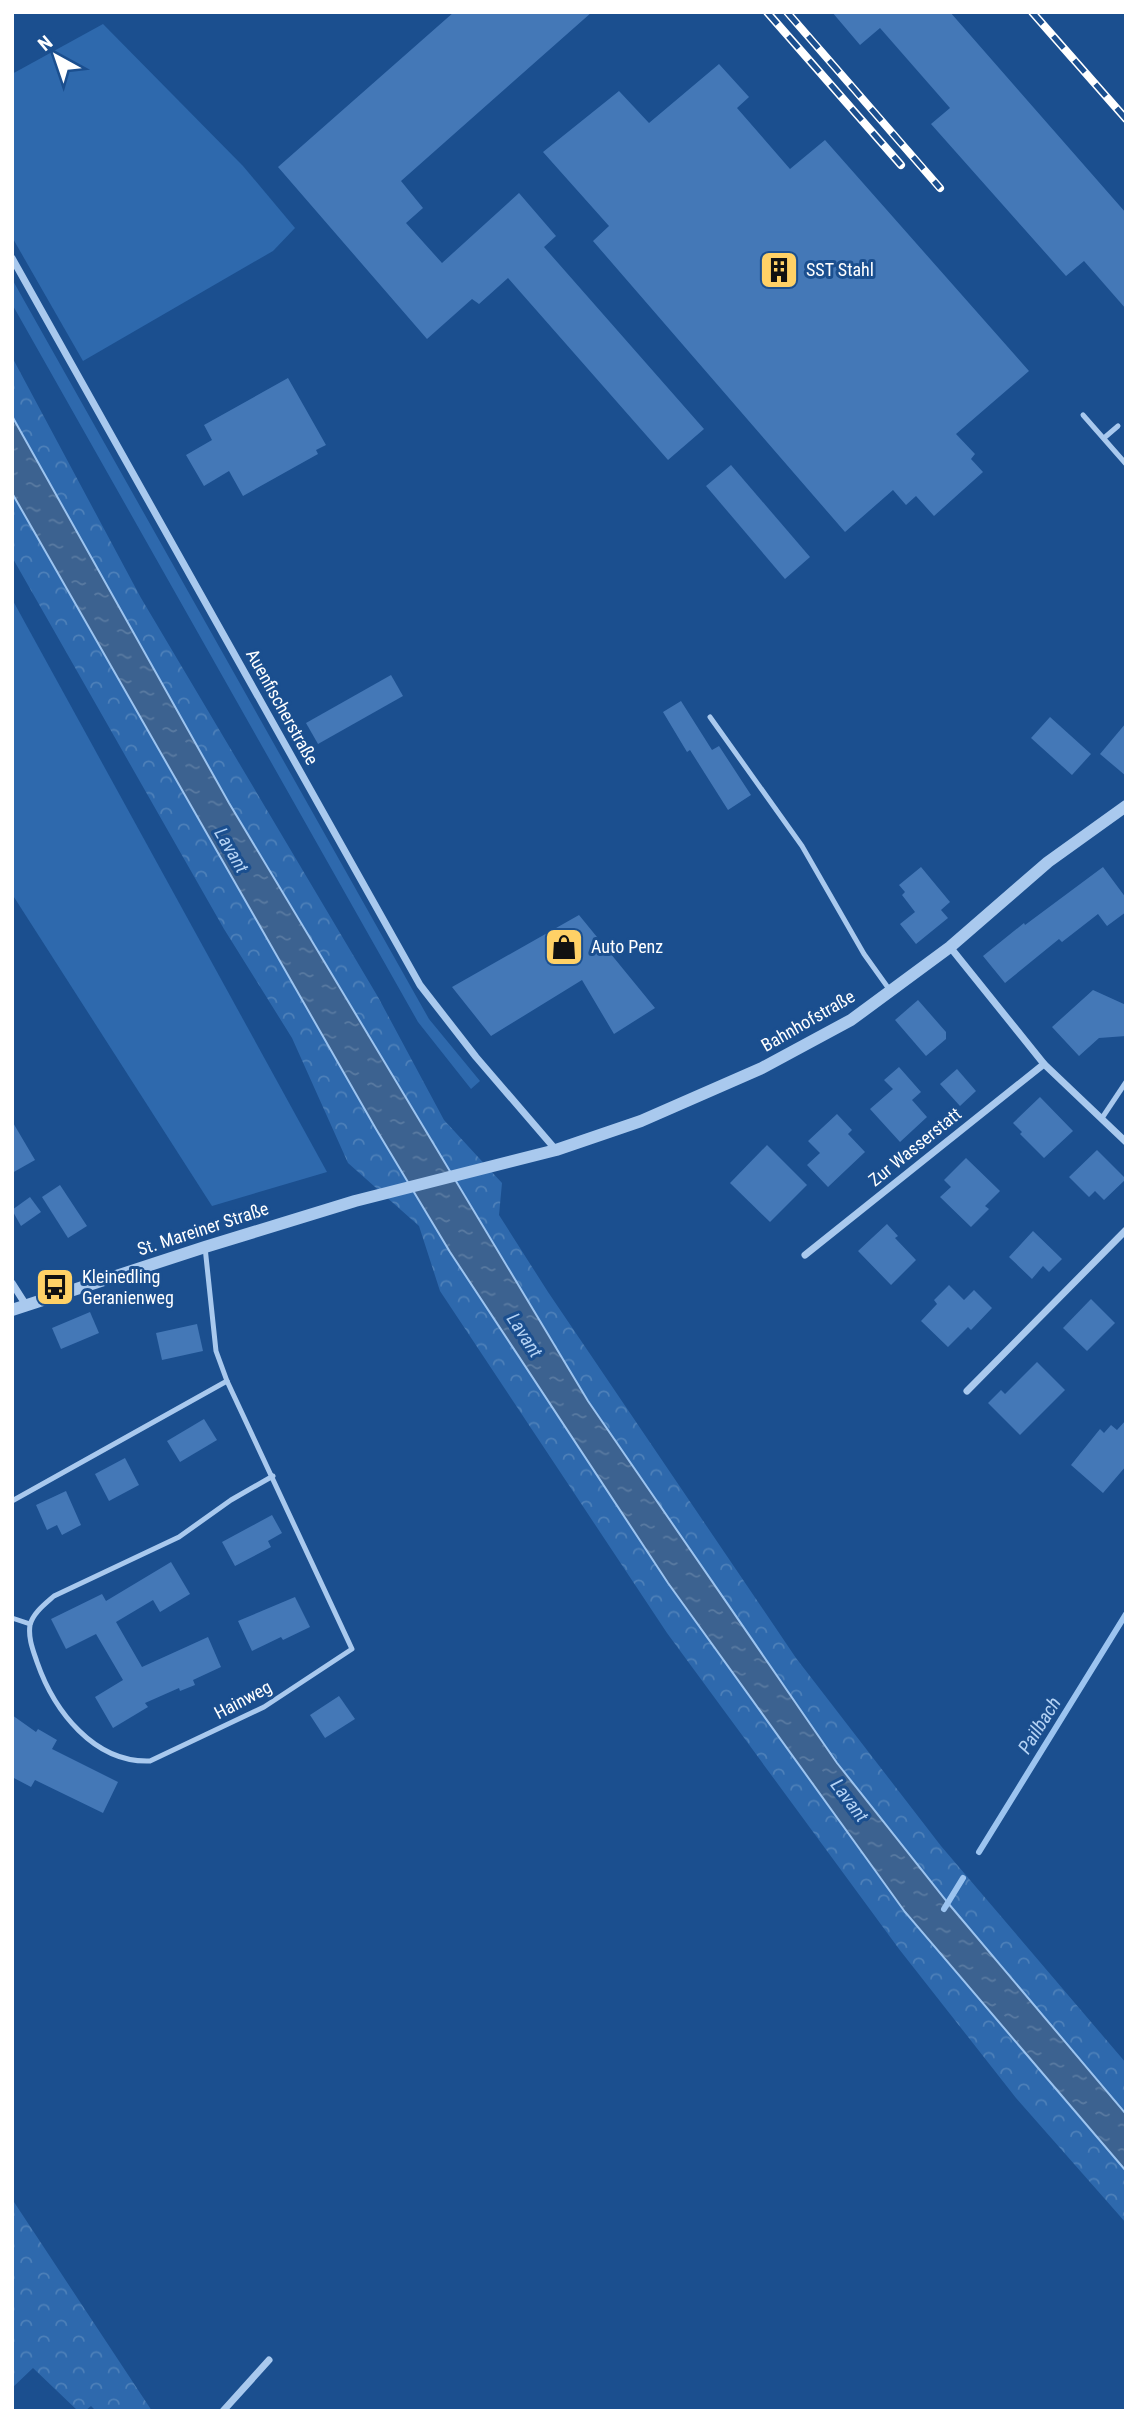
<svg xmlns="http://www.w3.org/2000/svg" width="1138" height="2423" viewBox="0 0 1138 2423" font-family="'Roboto Condensed',sans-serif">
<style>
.grass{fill:#2e69ad}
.forest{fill:url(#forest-crowns)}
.water{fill:url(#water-ripples);stroke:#9cc4f0;stroke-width:2}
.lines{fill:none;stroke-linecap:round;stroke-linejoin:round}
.stream{stroke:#9cc4f0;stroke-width:6}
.building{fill:#4478b7}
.service{stroke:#a9c9ee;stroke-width:5}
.minor{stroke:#a9c9ee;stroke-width:7}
.tertiary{stroke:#a9c9ee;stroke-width:12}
.rail-casing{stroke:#fff;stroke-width:8}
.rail{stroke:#1b4f8f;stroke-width:5;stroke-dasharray:16;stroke-linecap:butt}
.labels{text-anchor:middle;stroke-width:6;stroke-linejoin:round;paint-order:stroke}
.poi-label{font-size:18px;fill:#fff;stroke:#1b4f8f;text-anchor:start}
.street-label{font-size:18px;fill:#fff;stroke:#1b4f8f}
.water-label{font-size:19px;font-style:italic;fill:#b5d3f5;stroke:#1b4f8f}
</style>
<defs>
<pattern id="forest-crowns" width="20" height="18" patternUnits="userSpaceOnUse" patternTransform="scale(1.75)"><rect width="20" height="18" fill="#2e69ad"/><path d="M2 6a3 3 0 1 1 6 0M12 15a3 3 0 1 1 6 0" fill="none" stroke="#4d80b9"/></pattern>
<pattern id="water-ripples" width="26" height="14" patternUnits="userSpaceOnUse" patternTransform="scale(1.75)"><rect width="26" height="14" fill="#3c6290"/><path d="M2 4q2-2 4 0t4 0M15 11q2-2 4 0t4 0" fill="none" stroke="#597aa1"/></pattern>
</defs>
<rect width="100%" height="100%" fill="#1b4f8f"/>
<g class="grass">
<polygon points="103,24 243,166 295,228 273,251 83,361 12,237 12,74"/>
<polygon points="12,279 429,1019 480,1081 471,1089 418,1022 12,304"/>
<polygon points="12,599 327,1172 212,1206 12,894"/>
</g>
<g class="forest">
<polygon points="12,357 141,598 378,997 444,1120 502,1183 499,1215 548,1292 796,1658 941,1846 1126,2063 1126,2114 948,1903 837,1763 588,1401 229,803 12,416"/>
<polygon points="12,493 376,1129 450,1252 905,1912 1126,2171 1126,2223 1016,2098 899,1949 667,1633 440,1291 419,1226 348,1163 292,1038 224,929 12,557"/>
<polygon points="12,2199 152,2411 96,2411 91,2406 85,2411 78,2411 33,2368 12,2388"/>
</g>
<polygon class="water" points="12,416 229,803 588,1401 837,1763 948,1903 1126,2114 1126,2171 905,1912 668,1583 450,1252 376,1129 12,493"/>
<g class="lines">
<g class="stream">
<polyline points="979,1852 1126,1614"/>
<polyline points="944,1909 963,1878"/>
</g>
</g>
<g class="building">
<polygon points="454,12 592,12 401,181 423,208 406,223 442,263 519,193 556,236 544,247 704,429 668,460 508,278 479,304 472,299 427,339 278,167"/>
<polygon points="832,12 950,12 1126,213 1126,309 1084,261 1066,276 931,124 950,108 880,28 860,45"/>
<polygon points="719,64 749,97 737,108 790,169 825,140 1029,371 956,434 975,454 971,459 983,472 934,516 916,496 906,505 893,490 845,532 593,241 609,226 543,152 619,91 649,123"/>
<polygon points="288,378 326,445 316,450 318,454 243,496 229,471 204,486 186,455 212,440 204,425"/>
<polygon points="731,465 810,557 785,579 706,486"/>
<polygon points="391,675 403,696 318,744 306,723"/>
<polygon points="681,701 712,750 719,746 751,795 728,810 690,750 687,752 663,712"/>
<polygon points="1050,717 1091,754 1072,775 1031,738"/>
<polygon points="1126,723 1126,776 1100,754"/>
<polygon points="921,867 950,902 941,910 948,918 916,944 900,924 915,912 902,895 905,892 899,885"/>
<polygon points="1103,867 1126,898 1126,912 1107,926 1098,914 1062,942 1059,939 1005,983 983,956 1024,923 1025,925"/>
<polygon points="579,915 655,1008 614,1034 582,980 491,1036 452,987"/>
<polygon points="1093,990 1126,1005 1126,1036 1099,1038 1079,1056 1052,1027"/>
<polygon points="918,1000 946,1032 946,1039 926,1056 895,1020"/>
<polygon points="899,1067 921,1092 912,1100 927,1117 900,1142 870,1109 893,1089 884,1080"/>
<polygon points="957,1069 976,1091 960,1106 940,1084"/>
<polygon points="1040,1097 1073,1131 1044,1158 1020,1134 1022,1132 1013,1123"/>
<polygon points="837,1114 852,1130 848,1134 865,1152 828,1187 807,1165 820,1153 808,1141"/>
<polygon points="12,1121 35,1160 12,1173"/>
<polygon points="767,1145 807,1185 770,1222 730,1183"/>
<polygon points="1097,1150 1126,1179 1104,1200 1095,1191 1089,1197 1069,1177"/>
<polygon points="966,1158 1000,1191 985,1206 989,1209 971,1227 940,1197 951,1187 944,1180"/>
<polygon points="60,1185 87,1226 68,1238 42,1197"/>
<polygon points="30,1197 41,1212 21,1226 12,1210"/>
<polygon points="887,1224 898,1236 895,1238 916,1260 891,1285 858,1251"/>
<polygon points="1033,1231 1062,1259 1049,1272 1043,1266 1032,1279 1009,1257"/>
<polygon points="949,1285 964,1300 974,1290 992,1308 971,1330 968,1327 948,1347 921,1321 937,1304 934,1300"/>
<polygon points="1091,1299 1115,1323 1087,1351 1063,1328"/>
<polygon points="90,1312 99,1333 61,1349 52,1328"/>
<polygon points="197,1324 203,1351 162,1360 156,1333"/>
<polygon points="1037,1362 1065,1390 1020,1435 988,1403 1001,1390 1005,1394"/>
<polygon points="204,1419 217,1440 180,1462 167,1441"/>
<polygon points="1126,1420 1126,1466 1103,1493 1071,1465 1100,1429 1104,1433 1111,1425 1117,1430"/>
<polygon points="125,1458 139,1485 109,1501 95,1474"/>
<polygon points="66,1491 81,1525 62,1535 57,1525 47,1530 36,1505"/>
<polygon points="272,1515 282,1533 268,1541 271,1547 235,1566 222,1542"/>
<polygon points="171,1562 190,1594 160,1612 153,1600 116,1622 142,1667 208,1637 221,1667 193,1680 195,1685 180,1691 179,1688 145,1703 148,1707 113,1728 95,1697 123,1680 96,1634 66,1649 51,1619 102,1594 106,1601"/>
<polygon points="295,1597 310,1627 283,1640 281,1637 252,1651 238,1621"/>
<polygon points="339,1696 355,1719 325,1738 310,1715"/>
<polygon points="12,1715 36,1732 38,1729 57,1740 52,1749 118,1782 103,1813 35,1780 31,1787 12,1777"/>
</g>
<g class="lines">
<g class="service">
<polyline points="1083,415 1126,464"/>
<polyline points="1104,438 1118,426"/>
<polyline points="710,717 802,846 864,954 889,989"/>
<polyline points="1102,1118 1126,1082"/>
<path d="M205 1247 216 1351 227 1381 352 1649 264 1707 150 1761C94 1763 54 1711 37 1662 33 1650 28 1638 30 1625 33 1613 45 1604 54 1596L179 1537 231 1500 273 1476"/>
<polyline points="12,1501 227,1381"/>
<polyline points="12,1618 30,1624"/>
</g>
<g class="minor">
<polyline points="12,258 420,985 476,1057 556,1150"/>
<polyline points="950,947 1044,1064 1126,1142"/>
<polyline points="805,1255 1044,1064"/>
<polyline points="12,1283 26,1305"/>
<polyline points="967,1391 1126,1230"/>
<polyline points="223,2411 269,2360"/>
</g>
<polyline class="tertiary" points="12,1310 205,1247 355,1201 556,1150 641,1121 762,1068 851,1020 950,947 1048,862 1126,806"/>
<g class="rail-casing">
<g id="rail">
<polyline points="767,12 901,165"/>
<polyline points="787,12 940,188"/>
<polyline points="1032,12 1126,119"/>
</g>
</g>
<use href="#rail" class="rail"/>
</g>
<defs>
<g id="building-square" transform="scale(2.0125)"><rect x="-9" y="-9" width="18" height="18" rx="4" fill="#ffd166" stroke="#1b4f8f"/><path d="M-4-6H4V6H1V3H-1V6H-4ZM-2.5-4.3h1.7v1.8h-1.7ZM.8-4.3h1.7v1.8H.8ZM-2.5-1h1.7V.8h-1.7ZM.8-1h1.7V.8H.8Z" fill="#111"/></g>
<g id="shop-square" transform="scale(2.0125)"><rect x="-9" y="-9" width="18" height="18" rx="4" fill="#ffd166" stroke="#1b4f8f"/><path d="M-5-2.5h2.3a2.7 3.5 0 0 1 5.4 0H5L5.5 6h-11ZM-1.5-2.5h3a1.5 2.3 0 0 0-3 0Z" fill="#111"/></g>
<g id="bus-square" transform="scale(2.0125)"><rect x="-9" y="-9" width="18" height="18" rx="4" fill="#ffd166" stroke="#1b4f8f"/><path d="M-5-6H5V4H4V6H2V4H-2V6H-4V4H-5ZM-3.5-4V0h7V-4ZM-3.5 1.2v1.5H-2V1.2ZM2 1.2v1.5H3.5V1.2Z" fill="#111"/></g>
</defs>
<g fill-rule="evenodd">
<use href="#building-square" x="779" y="270"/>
<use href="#shop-square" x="564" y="947"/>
<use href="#bus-square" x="55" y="1287"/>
</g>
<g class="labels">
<g class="poi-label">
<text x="806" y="276">SST Stahl</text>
<text x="591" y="953">Auto Penz</text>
<text x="82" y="1283">Kleinedling<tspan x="82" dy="21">Geranienweg</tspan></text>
</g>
<g class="street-label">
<text transform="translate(282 707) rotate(61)" y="6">Auenfischerstraße</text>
<text transform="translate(808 1021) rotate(-30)" y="6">Bahnhofstraße</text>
<text transform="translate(915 1147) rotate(-39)" y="6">Zur Wasserstatt</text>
<text transform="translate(203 1229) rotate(-18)" y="6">St. Mareiner Straße</text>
<text transform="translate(243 1700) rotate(-28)" y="6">Hainweg</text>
</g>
<g class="water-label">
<text transform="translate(232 850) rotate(60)" y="7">Lavant</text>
<text transform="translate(525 1335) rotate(57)" y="7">Lavant</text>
<text transform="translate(1039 1725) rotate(-58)" y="7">Pailbach</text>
<text transform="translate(850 1800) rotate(53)" y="7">Lavant</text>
</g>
</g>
<rect width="1138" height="2423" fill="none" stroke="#ffffff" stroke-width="28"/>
<g transform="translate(56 56) rotate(320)" stroke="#1b4f8f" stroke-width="5" paint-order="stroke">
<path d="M0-5L12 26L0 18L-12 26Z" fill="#ffffff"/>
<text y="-10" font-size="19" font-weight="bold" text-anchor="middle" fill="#ffffff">N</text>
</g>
</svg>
